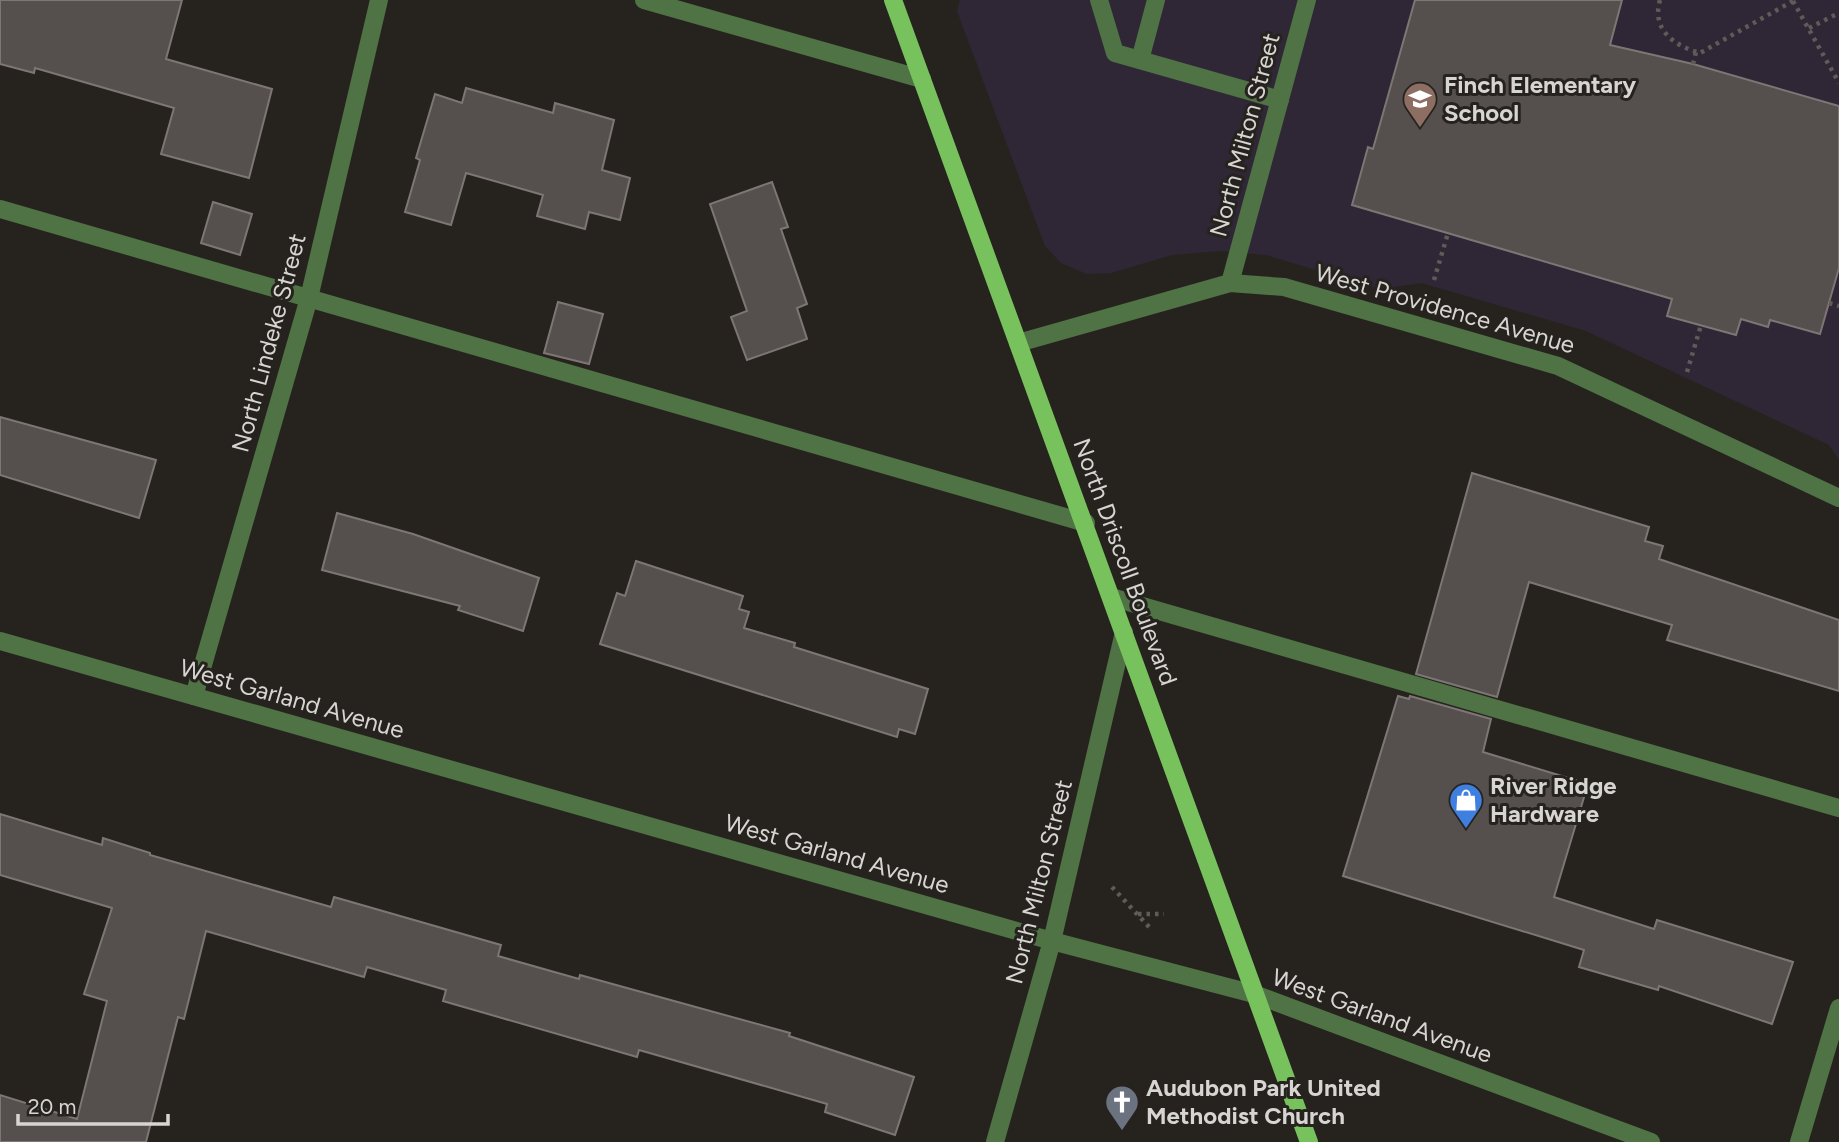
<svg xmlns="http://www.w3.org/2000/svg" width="1839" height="1142" viewBox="0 0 1839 1142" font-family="Figtree,sans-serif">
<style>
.education{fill:#2f2736}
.building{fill:#554f4e;stroke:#7d7675;stroke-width:2}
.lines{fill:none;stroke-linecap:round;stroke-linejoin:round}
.path{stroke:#5f5c58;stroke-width:4.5;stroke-dasharray:3.5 5;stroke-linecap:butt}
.minor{stroke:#4f7344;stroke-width:18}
.major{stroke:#78c25d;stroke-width:18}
.labels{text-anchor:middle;stroke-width:6;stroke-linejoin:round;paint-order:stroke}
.poi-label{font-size:24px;font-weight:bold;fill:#d7d5d2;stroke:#26231f;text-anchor:start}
.street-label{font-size:24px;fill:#d7d5d2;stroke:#26231f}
</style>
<rect width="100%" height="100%" fill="#26231f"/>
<polygon class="education" points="960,0 1839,0 1839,460 1829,445 1586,331 1422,283 1380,289 1266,255 1219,251 1172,255 1111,273 1087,274 1061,263 1045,246 957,11"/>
<g class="building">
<polygon points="0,0 182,0 166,59 272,89 249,178 161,154 174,108 35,68 34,73 0,64"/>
<polygon points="1415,0 1622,0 1610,45 1693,64 1839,106 1839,268 1820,334 1770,320 1768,327 1741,319 1736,335 1667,316 1672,299 1352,205 1368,147 1373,149"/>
<polygon points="466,88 553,113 555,103 614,120 602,170 630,178 620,220 589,212 585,229 537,216 543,195 466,173 451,225 405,212 420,160 416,158 435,94 462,103"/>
<polygon points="772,182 788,227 781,229 807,304 797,308 807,339 747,360 731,317 747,311 710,204"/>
<polygon points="213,202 252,214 240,255 201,243"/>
<polygon points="558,302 603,314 589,364 544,353"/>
<polygon points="0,417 156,460 139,518 0,475"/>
<polygon points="1472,473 1649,527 1645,541 1663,546 1659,559 1839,620 1839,691 1667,640 1672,625 1529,582 1497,697 1416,674"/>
<polygon points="337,513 413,534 539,578 523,631 458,610 460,606 322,570"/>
<polygon points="636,561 743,596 739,609 749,612 744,628 795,643 794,647 928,689 915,734 899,729 897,737 600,644 617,593 625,596"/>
<polygon points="1398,696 1409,699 1410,696 1491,719 1483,752 1588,784 1554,897 1654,929 1657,920 1793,962 1772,1024 1659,986 1658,990 1579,967 1584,950 1343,876"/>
<polygon points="0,814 102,845 103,838 150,853 150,855 331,907 334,897 501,945 498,956 579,979 580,975 790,1033 789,1036 914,1077 895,1135 825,1112 827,1104 639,1050 637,1057 443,1001 446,990 367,967 364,977 206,931 184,1019 178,1017 146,1142 0,1142 0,1095 77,1119 107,1001 84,994 112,908 0,875"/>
</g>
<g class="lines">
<g class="path">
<path d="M1660 0C1651 30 1675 46 1700 53L1793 1"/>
<polyline points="1793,1 1839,83"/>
<polyline points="1809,28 1839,13"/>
<polyline points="1693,64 1696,52"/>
<polyline points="1434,280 1448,233"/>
<polyline points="1829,303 1839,306"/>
<polyline points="1687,372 1701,325"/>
<polyline points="1112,887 1151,929"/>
<polyline points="1138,914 1164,914"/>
</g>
<g class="minor">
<polyline points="644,0 922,79"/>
<polyline points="1099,0 1115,53 1280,100"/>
<polyline points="1140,60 1156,0"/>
<polyline points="0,209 1086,523"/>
<polyline points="1230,283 1307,0"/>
<polyline points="1018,343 1230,283 1284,287 1558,366 1839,498"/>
<polyline points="1111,597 1839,808"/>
<polyline points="0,641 1052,941 1254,994 1651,1142"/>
<polyline points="194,696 309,298 379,0"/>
<polyline points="995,1142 1052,941 1124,632"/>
<polyline points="1799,1142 1839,1008"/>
</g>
<polyline class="major" points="893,0 1309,1142"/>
</g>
<defs>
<g id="school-pin" transform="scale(1.75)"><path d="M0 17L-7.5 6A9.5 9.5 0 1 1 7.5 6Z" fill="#8d6e63" stroke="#26231f"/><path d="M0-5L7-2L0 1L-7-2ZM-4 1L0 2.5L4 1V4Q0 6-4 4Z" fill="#fff"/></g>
<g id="shop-pin" transform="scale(1.75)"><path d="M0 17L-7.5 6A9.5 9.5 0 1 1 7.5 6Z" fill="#3f7fe0" stroke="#26231f"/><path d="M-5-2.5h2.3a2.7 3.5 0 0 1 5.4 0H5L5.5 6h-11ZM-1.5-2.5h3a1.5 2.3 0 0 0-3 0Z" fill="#fff"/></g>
<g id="church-pin" transform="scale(1.75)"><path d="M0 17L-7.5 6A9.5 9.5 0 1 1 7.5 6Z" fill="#6b7280" stroke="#26231f"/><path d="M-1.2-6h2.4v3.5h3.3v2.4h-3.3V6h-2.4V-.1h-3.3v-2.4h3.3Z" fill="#fff"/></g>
</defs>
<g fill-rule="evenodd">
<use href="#school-pin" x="1420" y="99"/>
<use href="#shop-pin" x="1466" y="800"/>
<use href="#church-pin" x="1122" y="1102"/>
</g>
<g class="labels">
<g class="poi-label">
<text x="1444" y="93">Finch Elementary<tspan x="1444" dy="28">School</tspan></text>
<text x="1490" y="794">River Ridge<tspan x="1490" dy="28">Hardware</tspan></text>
<text x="1146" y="1096">Audubon Park United<tspan x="1146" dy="28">Methodist Church</tspan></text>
</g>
<g class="street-label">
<text transform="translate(1245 135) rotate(-75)" y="8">North Milton Street</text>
<text transform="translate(1445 309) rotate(16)" y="8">West Providence Avenue</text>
<text transform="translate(269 343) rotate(-75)" y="8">North Lindeke Street</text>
<text transform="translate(1125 562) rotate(70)" y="8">North Driscoll Boulevard</text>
<text transform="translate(292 699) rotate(16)" y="8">West Garland Avenue</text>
<text transform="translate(837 854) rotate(16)" y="8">West Garland Avenue</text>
<text transform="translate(1039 882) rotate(-76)" y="8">North Milton Street</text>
<text transform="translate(1382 1016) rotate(20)" y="8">West Garland Avenue</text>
</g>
</g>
<path d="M18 1114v10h150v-10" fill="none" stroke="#d7d5d2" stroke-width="3.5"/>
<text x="28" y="1114" font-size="21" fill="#d7d5d2" stroke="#26231f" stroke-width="5" paint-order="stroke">20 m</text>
</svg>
